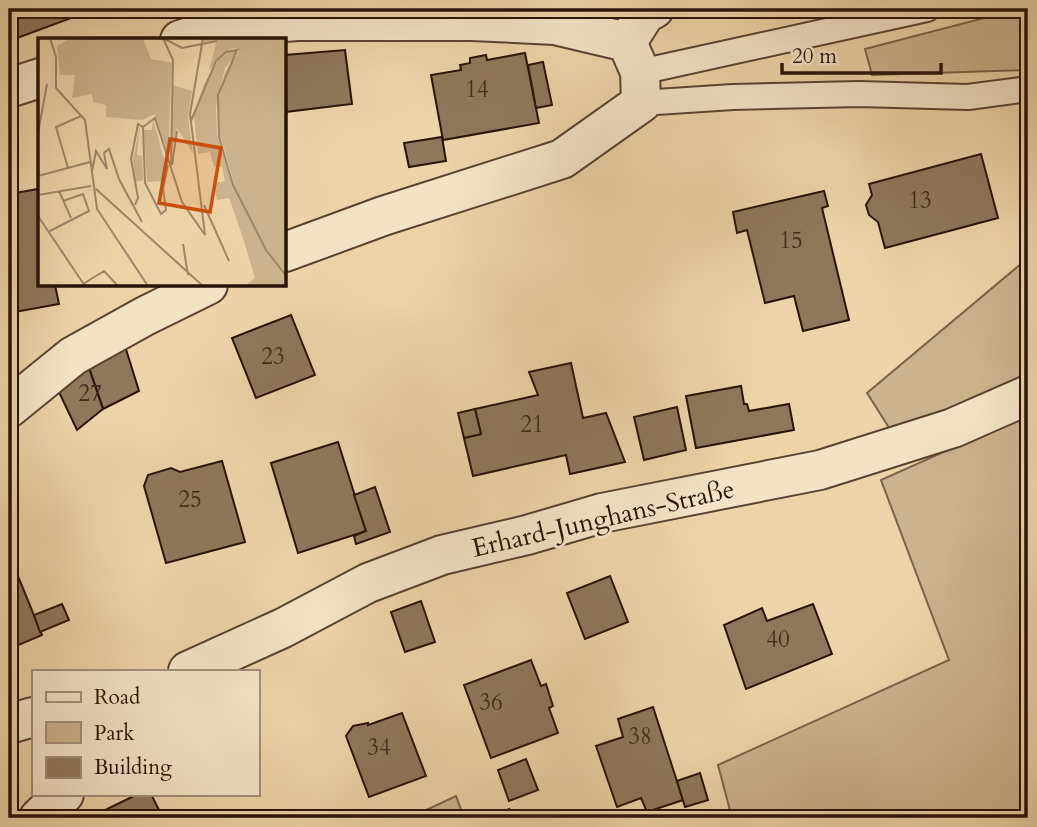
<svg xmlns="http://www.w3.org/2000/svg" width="1037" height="827" viewBox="0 0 1037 827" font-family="Cardo,serif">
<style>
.green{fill:#cbb38d;stroke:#7a634a;stroke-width:2}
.building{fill:#8e775b;stroke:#281308;stroke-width:2}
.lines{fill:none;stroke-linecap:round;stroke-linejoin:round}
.lane-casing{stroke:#594330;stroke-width:28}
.street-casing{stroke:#594330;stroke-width:42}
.lane{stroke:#f3e3c6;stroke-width:24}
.street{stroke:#f3e3c6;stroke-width:38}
.labels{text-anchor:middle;stroke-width:6;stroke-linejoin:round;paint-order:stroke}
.number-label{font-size:23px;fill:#422c1d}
.street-label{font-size:26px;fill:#281308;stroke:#f3e3c6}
.inset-road{fill:none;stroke:#9e8768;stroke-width:2}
.view{fill:#cb4e0b;fill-opacity:0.15;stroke:#cb4e0b;stroke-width:3.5}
.inset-edge{fill:none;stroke:#281308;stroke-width:3.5}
</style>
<rect width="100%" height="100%" fill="#ecd4a8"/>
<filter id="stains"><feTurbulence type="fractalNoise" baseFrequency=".00286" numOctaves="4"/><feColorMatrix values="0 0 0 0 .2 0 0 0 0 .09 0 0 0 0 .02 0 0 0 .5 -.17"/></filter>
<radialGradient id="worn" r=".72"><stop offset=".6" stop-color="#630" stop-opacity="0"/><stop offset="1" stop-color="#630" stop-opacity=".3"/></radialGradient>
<g class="green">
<polygon points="1019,9 1028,9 1028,70 872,75 865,49"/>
<polygon points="1028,258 1028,374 893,434 867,393"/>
<polygon points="1028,414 1028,818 732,818 718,765 949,660 881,480"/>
<polygon points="456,796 464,818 409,818"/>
</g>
<g class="building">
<polygon points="9,9 71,9 74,17 9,41"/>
<polygon points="345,50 352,104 285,112 285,55"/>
<polygon points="525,53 539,123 443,140 431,75 461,70 460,65 470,63 470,58 486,55 487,60"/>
<polygon points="543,62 552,105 536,108 528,65"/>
<polygon points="442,137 446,161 409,167 404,143"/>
<polygon points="981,154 998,218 885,248 878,222 869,215 866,205 872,195 869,184"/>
<polygon points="38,189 40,203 40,285 55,285 59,304 9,313 9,194"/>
<polygon points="824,191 828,206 822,208 849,320 803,331 794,296 765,303 747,230 737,233 733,212"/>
<polygon points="291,315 315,375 256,398 232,338"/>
<polygon points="125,346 139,391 103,409 88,365"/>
<polygon points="571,363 583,418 606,413 625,462 570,474 566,455 473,476 464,438 481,434 475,409 538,395 529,372"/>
<polygon points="88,365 103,409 77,430 58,390"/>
<polygon points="741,386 744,404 747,404 749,411 789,404 794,430 696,448 686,396"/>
<polygon points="677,407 686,450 644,460 634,417"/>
<polygon points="475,409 481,434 464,438 458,413"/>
<polygon points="338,442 366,531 298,553 271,463"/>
<polygon points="222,461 245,542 166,563 144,486 148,475 171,468 180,472"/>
<polygon points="375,487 390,532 356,544 354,536 366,531 354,495"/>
<polygon points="9,554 42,635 9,649"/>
<polygon points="610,576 628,622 585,639 567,593"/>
<polygon points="421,601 435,642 405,652 391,612"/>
<polygon points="62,604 69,620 40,632 34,615"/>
<polygon points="813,604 832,654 746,689 724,625 762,608 767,621"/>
<polygon points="531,660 541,686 546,684 553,706 549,708 558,733 491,758 464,685"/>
<polygon points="653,707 683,800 647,812 641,798 617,807 596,746 623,737 618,719"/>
<polygon points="402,713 426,776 369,797 346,736 353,726 368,723 368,725"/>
<polygon points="526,759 538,790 509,801 498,770"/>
<polygon points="700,773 708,800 685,807 677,781"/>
<polygon points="138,794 151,794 163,818 104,818 101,812"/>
<polygon points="509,809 513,818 487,818"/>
</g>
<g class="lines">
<g class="lane-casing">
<g id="lane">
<polyline points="640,72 927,9"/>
<polyline points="641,103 733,97 859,94 968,97 1028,89"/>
</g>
</g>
<g class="street-casing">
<g id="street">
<polyline points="180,40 222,27 297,21 472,21 555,25 627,42"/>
<polyline points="627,42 645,14 654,9"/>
<polyline points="9,88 40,78"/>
<polyline points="285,252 383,216 562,159 641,103 640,72 627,42"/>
<polyline points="9,408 73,356 145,316 208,285"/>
<polyline points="188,671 283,628 368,583 442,555 527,535 602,513 820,470 953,428 1028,395"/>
<polyline points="9,724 33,717"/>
<polyline points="39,818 64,794"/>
</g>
</g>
<use href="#lane" class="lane"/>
<use href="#street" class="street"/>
</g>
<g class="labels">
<g class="number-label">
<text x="477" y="97">14</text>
<text x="920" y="208">13</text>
<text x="791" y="248">15</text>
<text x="273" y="364">23</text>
<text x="90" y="401">27</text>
<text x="532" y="432">21</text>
<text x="190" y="507">25</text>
<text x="778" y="647">40</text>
<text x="491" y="710">36</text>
<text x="640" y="744">38</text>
<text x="379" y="755">34</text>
</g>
<g class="street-label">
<text transform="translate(603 518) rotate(-13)" y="9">Erhard-Junghans-Straße</text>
</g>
</g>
<g transform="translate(38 38)">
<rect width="248" height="248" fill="#ecd4a8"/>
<path d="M33 0H105L113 21 134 25 130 116 117 76 104 82 68 79V67L55 64 54 56 34 60 37 37H22L19 8ZM167 0H248V248H207L217 240 203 194 191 160 179 162 175 145 187 143 184 129H176L172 114 160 116 156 78 165 48 180 23 192 13H200L187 30 178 69 179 98 198 151 181 94 180 62 187 35 201 14 198 10 190 12 171 32 179 2 165 4ZM134 47 154 53 150 79 155 116 139 90 134 112ZM115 81 128 129 125 143 109 144 106 92H114ZM102 87 99 117 104 118 105 142 97 144 95 122Z" fill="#cbb38d"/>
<path class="inset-road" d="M12 0 18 19V50L47 82 59 171 110 248M125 0 135 22 133 126M125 0 144 10 179 3M153 83 178 23 188 14 199 12 180 57 181 99 195 147 228 212 249 239M105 89 117 80 144 164 167 197 152 76 165 0M0 95 9 46M134 127 139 93M30 130 18 89 43 78M54 133 58 113 69 131 66 115 71 111 81 141 104 184M0 138 52 124M58 151 165 248M21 153 33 180M0 157 53 148M97 167 100 160 93 121 100 86 105 89 107 145 123 176 128 172 125 151 130 127M166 167 191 223M0 178 47 248M10 194 51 173 45 156 25 163M145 206 150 237M45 246 66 233 80 248"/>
<path class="view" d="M132 101 183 110 172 174 121 165Z"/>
<rect width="248" height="248" class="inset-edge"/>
</g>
<rect width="1037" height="827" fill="none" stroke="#ecd4a8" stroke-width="35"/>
<rect x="10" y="10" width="1016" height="806" fill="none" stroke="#281308" stroke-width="3.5"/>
<rect x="18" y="18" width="1002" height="792" fill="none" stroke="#281308" stroke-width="2"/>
<rect x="32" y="670" width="228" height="126" fill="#f3e3c6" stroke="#a2907a" stroke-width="2"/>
<rect x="46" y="692" width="35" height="10" fill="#f3e3c6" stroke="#a2907a" stroke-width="2"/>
<text x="94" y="704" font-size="21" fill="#281308">Road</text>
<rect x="46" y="722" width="35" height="21" fill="#cbb38d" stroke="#a2907a" stroke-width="2"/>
<text x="94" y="740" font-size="21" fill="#281308">Park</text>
<rect x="46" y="757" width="35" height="21" fill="#8e775b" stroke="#a2907a" stroke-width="2"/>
<text x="94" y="774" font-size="21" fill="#281308">Building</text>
<path d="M782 63v10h159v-10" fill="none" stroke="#281308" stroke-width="3.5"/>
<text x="792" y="63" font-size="21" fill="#281308" stroke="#f3e3c6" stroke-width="5" paint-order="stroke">20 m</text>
<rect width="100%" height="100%" filter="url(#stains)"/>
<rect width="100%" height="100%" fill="url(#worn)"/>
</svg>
